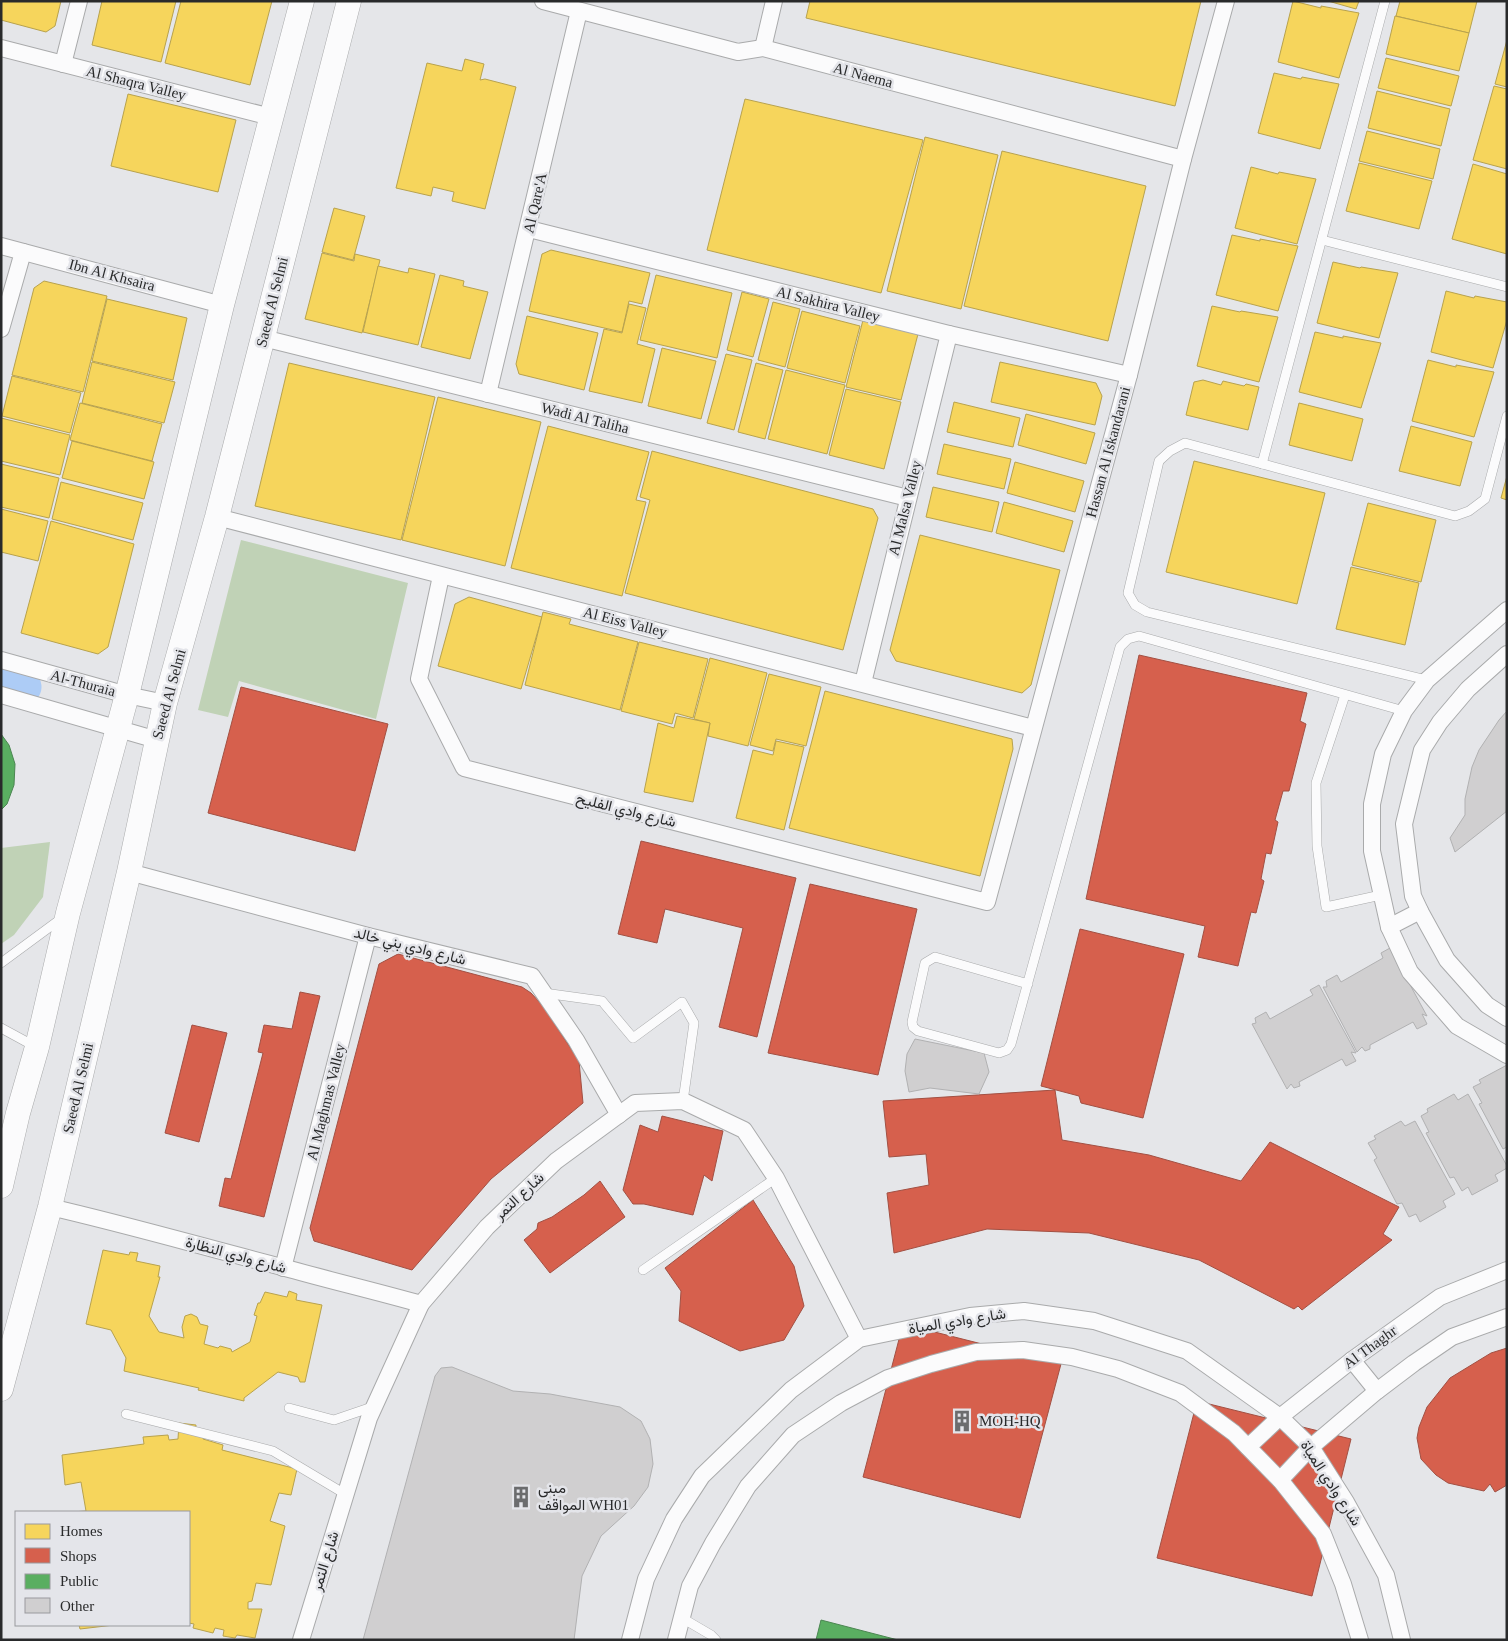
<svg xmlns="http://www.w3.org/2000/svg" width="1508" height="1641" viewBox="0 0 1508 1641" font-family="'Times New Roman',Vazirmatn,serif">
<style>
.green{fill:#c0d2b6}
.homes{fill:#f6d55c;stroke:#b8a24d}
.shops{fill:#d6604d;stroke:#a25043}
.public{fill:#5aae61;stroke:#4b8651}
.lines{fill:none;stroke-linecap:round;stroke-linejoin:round}
.river{stroke:#adccf6;stroke-width:35}
.building{fill:#d0cfd0;stroke:#b1b1b2}
.lane-casing{stroke:#a9aaab;stroke-width:10}
.street-casing{stroke:#a9aaab;stroke-width:18}
.secondary-casing{stroke:#a9aaab;stroke-width:25}
.lane{stroke:#fbfbfc;stroke-width:9}
.street{stroke:#fbfbfc;stroke-width:16}
.secondary{stroke:#fbfbfc;stroke-width:24}
.labels{text-anchor:middle;stroke-width:5;stroke-linejoin:round;paint-order:stroke}
.street-label{font-size:15px;fill:#292a2b;stroke:#e4e5ea}
.poi-label{font-size:15px;fill:#292a2b;stroke:#e4e5ea;text-anchor:start}
</style>
<rect width="100%" height="100%" fill="#e5e6e9"/>
<g class="green">
<polygon points="241,540 408,583 376,719 239,681 228,717 198,710"/>
<polygon points="50,842 43,897 14,935 1,944 1,848"/>
</g>
<g class="homes">
<polygon points="1,1 61,1 55,26 46,32 1,20"/>
<polygon points="102,1 176,1 161,62 92,45"/>
<polygon points="181,1 272,1 250,85 165,63"/>
<polygon points="810,1 1201,1 1175,106 806,18"/>
<polygon points="1293,1 1321,8 1321,6 1359,13 1339,78 1278,62"/>
<polygon points="1328,1 1359,1 1356,9"/>
<polygon points="1400,1 1477,1 1469,33 1396,16"/>
<polygon points="1395,16 1469,33 1459,71 1386,54"/>
<polygon points="1507,40 1507,87 1495,84"/>
<polygon points="1386,58 1459,76 1451,106 1378,88"/>
<polygon points="465,59 484,64 480,80 485,79 516,87 485,209 452,201 454,192 433,187 431,196 396,188 427,63 462,71"/>
<polygon points="1274,73 1301,79 1302,77 1339,84 1320,149 1258,133"/>
<polygon points="1494,86 1507,89 1507,169 1473,160"/>
<polygon points="1377,91 1450,109 1441,146 1368,128"/>
<polygon points="128,94 236,120 218,192 111,166"/>
<polygon points="745,99 923,140 881,293 707,250"/>
<polygon points="1367,131 1440,149 1433,179 1359,161"/>
<polygon points="925,137 998,155 961,309 887,291"/>
<polygon points="1002,151 1146,186 1108,341 964,306"/>
<polygon points="1359,163 1432,181 1419,229 1346,211"/>
<polygon points="1473,164 1507,174 1507,254 1452,239"/>
<polygon points="1251,167 1278,174 1279,172 1316,179 1297,244 1235,228"/>
<polygon points="334,208 365,216 353,260 322,252"/>
<polygon points="1232,235 1260,241 1260,239 1298,246 1278,311 1216,295"/>
<polygon points="551,250 650,273 642,304 629,301 622,332 529,311 542,254"/>
<polygon points="322,253 354,261 355,254 380,260 362,333 305,319"/>
<polygon points="1333,262 1360,268 1361,267 1398,273 1379,338 1317,323"/>
<polygon points="378,266 408,273 409,268 435,274 418,345 363,332"/>
<polygon points="440,275 464,281 463,286 488,292 470,359 421,347"/>
<polygon points="656,275 732,293 717,358 640,340"/>
<polygon points="44,281 107,296 83,392 12,375 34,288"/>
<polygon points="1446,291 1474,298 1475,296 1507,302 1507,320 1493,368 1431,352"/>
<polygon points="742,292 769,299 753,357 727,350"/>
<polygon points="107,299 187,318 173,380 92,361"/>
<polygon points="773,302 800,309 785,367 758,360"/>
<polygon points="629,304 646,308 637,344 655,349 642,403 589,391 604,329 622,333"/>
<polygon points="1212,306 1240,312 1241,311 1278,317 1259,382 1197,366"/>
<polygon points="802,311 860,326 845,383 787,368"/>
<polygon points="527,316 598,333 584,390 519,374 516,364"/>
<polygon points="863,320 918,334 901,400 846,387"/>
<polygon points="1315,332 1343,338 1343,336 1381,343 1361,408 1299,392"/>
<polygon points="662,348 716,361 701,419 648,406"/>
<polygon points="726,354 752,360 734,430 707,423"/>
<polygon points="1428,360 1456,367 1456,365 1494,372 1474,437 1412,421"/>
<polygon points="92,362 175,382 164,423 82,403"/>
<polygon points="1000,362 1096,383 1102,396 1095,425 991,402"/>
<polygon points="289,363 435,397 401,540 255,506"/>
<polygon points="756,363 783,370 765,439 738,432"/>
<polygon points="786,370 845,385 827,454 768,439"/>
<polygon points="12,376 81,393 70,433 2,416"/>
<polygon points="1203,380 1221,385 1223,381 1244,386 1246,384 1259,387 1248,430 1186,415 1194,382"/>
<polygon points="846,389 901,402 884,469 829,455"/>
<polygon points="438,397 541,422 505,566 402,540"/>
<polygon points="954,402 1020,418 1013,447 947,432"/>
<polygon points="80,403 162,424 152,461 70,440"/>
<polygon points="1299,403 1363,419 1352,461 1289,445"/>
<polygon points="1026,414 1095,433 1086,464 1018,445"/>
<polygon points="1,418 70,435 60,475 1,461"/>
<polygon points="548,426 649,452 636,500 646,502 622,596 511,568"/>
<polygon points="1411,426 1472,442 1460,486 1399,471"/>
<polygon points="72,441 154,462 144,499 62,478"/>
<polygon points="944,444 1011,459 1004,489 937,474"/>
<polygon points="652,451 873,509 878,518 843,650 625,593 650,500 640,497"/>
<polygon points="1194,461 1325,493 1297,604 1166,572"/>
<polygon points="1015,462 1084,481 1075,512 1007,493"/>
<polygon points="1,464 59,478 49,518 1,507"/>
<polygon points="1507,476 1507,500 1501,498"/>
<polygon points="61,482 143,503 133,540 52,519"/>
<polygon points="933,487 999,502 992,532 926,517"/>
<polygon points="1004,502 1073,521 1064,552 996,533"/>
<polygon points="1368,503 1436,520 1421,582 1352,565"/>
<polygon points="1,509 48,521 38,561 1,552"/>
<polygon points="51,521 134,544 108,647 98,654 21,633"/>
<polygon points="920,535 1060,570 1031,685 1022,693 896,661 890,650"/>
<polygon points="1351,567 1419,583 1405,645 1336,629"/>
<polygon points="469,597 542,617 521,689 438,666 455,604"/>
<polygon points="543,612 571,619 569,624 638,642 620,710 525,685"/>
<polygon points="639,642 708,659 693,718 675,713 672,724 621,711"/>
<polygon points="710,658 767,673 748,746 708,736 710,723 694,719"/>
<polygon points="769,674 821,687 806,746 776,739 773,751 750,745"/>
<polygon points="825,691 1012,739 1013,749 980,876 789,828"/>
<polygon points="677,716 710,723 693,802 644,792 658,723 674,728"/>
<polygon points="776,741 804,747 784,830 736,818 753,750 773,755"/>
<polygon points="103,1250 129,1255 130,1252 138,1253 136,1261 160,1266 158,1277 160,1277 149,1316 159,1332 184,1338 182,1327 185,1316 191,1314 197,1317 200,1324 208,1326 204,1344 218,1348 220,1346 231,1349 232,1352 250,1342 257,1316 254,1315 258,1303 260,1303 265,1292 287,1297 289,1291 297,1294 296,1300 322,1305 305,1382 300,1382 298,1377 278,1372 244,1398 244,1401 198,1390 199,1388 124,1371 126,1358 111,1330 86,1324"/>
<polygon points="179,1423 196,1425 195,1435 204,1436 203,1439 223,1445 222,1450 297,1469 291,1495 279,1493 270,1521 285,1526 271,1585 256,1583 252,1601 248,1602 248,1609 262,1609 255,1638 237,1635 235,1638 223,1636 224,1630 215,1628 213,1633 193,1628 194,1624 189,1623 189,1512 71,1512 86,1511 81,1482 65,1485 62,1455 144,1444 143,1437 168,1435 169,1440 178,1439"/>
<polygon points="79,1625 114,1625 80,1629"/>
</g>
<g class="shops">
<polygon points="1139,655 1307,693 1300,721 1306,724 1289,791 1283,791 1275,820 1278,822 1271,854 1266,853 1261,879 1264,881 1256,913 1251,912 1238,966 1198,957 1205,926 1086,899"/>
<polygon points="241,687 388,724 355,851 208,813"/>
<polygon points="641,841 796,878 757,1037 719,1027 743,928 665,909 657,943 618,934"/>
<polygon points="810,884 917,909 878,1075 768,1053"/>
<polygon points="1080,929 1184,954 1143,1118 1081,1103 1079,1096 1041,1086"/>
<polygon points="398,954 522,987 531,993 543,1006 579,1061 583,1103 491,1179 412,1270 314,1241 310,1228 379,964"/>
<polygon points="300,992 320,996 264,1217 219,1206 225,1178 231,1179 263,1053 258,1052 264,1025 292,1029"/>
<polygon points="192,1025 227,1033 199,1142 165,1133"/>
<polygon points="1055,1090 1062,1140 1149,1155 1241,1181 1270,1142 1399,1207 1383,1234 1392,1240 1302,1310 1298,1306 1294,1309 1199,1260 1089,1233 987,1229 894,1253 887,1193 929,1185 926,1154 889,1157 883,1101"/>
<polygon points="662,1116 723,1131 712,1181 704,1175 693,1215 644,1204 633,1204 623,1190 640,1125 658,1132"/>
<polygon points="600,1181 625,1217 550,1273 524,1240 537,1229 538,1223 552,1217 584,1195"/>
<polygon points="753,1200 794,1266 804,1306 784,1340 740,1351 679,1321 681,1291 665,1268"/>
<polygon points="903,1324 1061,1364 1020,1518 863,1477"/>
<polygon points="1507,1348 1507,1485 1495,1492 1490,1484 1484,1491 1448,1483 1436,1475 1421,1459 1417,1438 1419,1427 1427,1407 1450,1378 1491,1353"/>
<polygon points="1197,1401 1351,1439 1312,1596 1157,1558"/>
</g>
<g class="public">
<polygon points="1,734 9,745 15,764 14,785 7,804 1,810"/>
<polygon points="821,1620 898,1640 816,1640"/>
</g>
<g class="lines">
<polyline class="river" points="1,682 24,687"/>
</g>
<g class="building">
<polygon points="1507,711 1507,811 1455,852 1450,838 1465,815 1465,799 1472,767 1479,750 1499,720"/>
<polygon points="1390,948 1427,1016 1422,1014 1427,1024 1417,1029 1413,1022 1370,1045 1370,1049 1365,1051 1362,1047 1357,1052 1323,987 1327,987 1326,981 1337,975 1341,982 1383,958 1381,953"/>
<polygon points="1319,985 1356,1053 1351,1052 1356,1061 1346,1066 1342,1059 1299,1082 1300,1086 1294,1088 1291,1084 1287,1089 1252,1024 1256,1023 1255,1018 1266,1012 1270,1019 1313,995 1310,990"/>
<polygon points="915,1039 984,1053 989,1072 979,1094 930,1088 909,1092 905,1071 907,1054"/>
<polygon points="1507,1065 1507,1147 1503,1149 1479,1104 1482,1103 1473,1087 1481,1083 1479,1080"/>
<polygon points="1454,1094 1458,1100 1468,1094 1507,1166 1507,1168 1495,1175 1498,1181 1472,1195 1468,1187 1462,1191 1454,1177 1450,1178 1426,1133 1429,1132 1421,1116 1428,1112 1427,1109"/>
<polygon points="1401,1121 1405,1126 1415,1121 1455,1194 1443,1201 1446,1207 1420,1222 1416,1214 1409,1217 1402,1203 1397,1204 1374,1160 1377,1158 1368,1143 1376,1139 1374,1136"/>
<polygon points="452,1367 513,1391 550,1394 620,1407 641,1421 650,1439 653,1464 648,1487 634,1506 601,1536 582,1576 574,1640 363,1640 435,1376 441,1368"/>
</g>
<g class="lines">
<g class="lane-casing">
<g id="lane">
<polyline points="1322,240 1507,287"/>
<polyline points="1262,464 1385,1"/>
<polyline points="1427,680 1147,612 1135,605 1128,593 1159,461 1170,451 1185,443 1455,516 1469,511 1485,499 1507,416"/>
<polyline points="1345,695 1316,783 1317,846 1326,907 1381,895"/>
<polyline points="1,963 62,918"/>
<polyline points="1028,984 935,957 925,963 912,1022 913,1027 918,1031 999,1053 1007,1050 1011,1044 1120,647 1128,639 1139,636 1404,711"/>
<polyline points="544,993 602,1001 633,1038 682,1002 694,1023 683,1101"/>
<polyline points="1,1028 36,1047"/>
<polyline points="643,1270 776,1178"/>
<polyline points="289,1408 334,1420 375,1406"/>
<polyline points="126,1414 273,1451 345,1494"/>
<polyline points="682,1618 711,1635 716,1640"/>
</g>
</g>
<g class="street-casing">
<g id="street">
<polyline points="543,1 738,52 763,48 1183,159"/>
<polyline points="1,48 271,117"/>
<polyline points="763,48 774,1"/>
<polyline points="63,64 79,1"/>
<polyline points="529,229 949,334 1129,375"/>
<polyline points="1,246 222,305"/>
<polyline points="1,329 23,252"/>
<polyline points="263,338 908,498"/>
<polyline points="488,394 579,11"/>
<path d="M217 517C489 588 762 656 1033 728"/>
<polyline points="441,576 419,679 464,768 987,902 1129,375 1183,159 1226,1"/>
<polyline points="1507,610 1427,680 1404,711 1383,754 1372,804 1372,851 1389,927 1410,972 1457,1026 1507,1055"/>
<polyline points="1507,654 1468,689 1440,722 1422,750 1404,824 1413,896 1420,911 1447,960 1487,1005 1507,1018"/>
<polyline points="1,660 127,695 165,703"/>
<polyline points="863,683 949,334"/>
<polyline points="1,695 157,740"/>
<polyline points="129,872 368,936 532,976 576,1040 619,1115"/>
<polyline points="1389,927 1420,911"/>
<path d="M50 1207C128 1225 204 1247 282 1267 328 1280 375 1291 421 1304"/>
<polyline points="283,1268 368,936"/>
<polyline points="1352,1360 1377,1391"/>
<polyline points="1248,1447 1280,1417 1352,1360 1440,1297 1507,1270"/>
<polyline points="1280,1480 1311,1447 1377,1391 1414,1363 1452,1337 1507,1317"/>
<polyline points="301,1640 369,1418 421,1304 487,1227 556,1161 635,1103 683,1101 744,1130 776,1178 859,1339"/>
<polyline points="630,1640 646,1579 674,1519 702,1476 791,1390 859,1339 970,1316 1024,1311 1094,1321 1187,1351 1280,1417 1311,1447 1346,1502 1386,1575 1402,1640"/>
<polyline points="676,1640 690,1586 713,1543 748,1486 793,1435 841,1403 888,1378 931,1364 976,1352 1023,1350 1072,1357 1118,1369 1180,1393 1234,1433 1281,1481 1323,1534 1343,1584 1360,1640"/>
</g>
</g>
<g class="secondary-casing">
<g id="secondary">
<polyline points="1,1186 18,1113 37,1047 68,913 127,695 222,305 302,1"/>
<polyline points="1,1389 50,1207 129,872 165,703 217,517 349,1"/>
</g>
</g>
<use href="#lane" class="lane"/>
<use href="#street" class="street"/>
<use href="#secondary" class="secondary"/>
</g>
<defs>
<g id="building-bare" transform="scale(1.725)"><path d="M-4-6H4V6H1V3H-1V6H-4ZM-2.5-4.3h1.7v1.8h-1.7ZM.8-4.3h1.7v1.8H.8ZM-2.5-1h1.7V.8h-1.7ZM.8-1h1.7V.8H.8Z" fill="#6b6c6e" stroke="#e4e5ea" stroke-width="2.5" paint-order="stroke"/></g>
</defs>
<g fill-rule="evenodd">
<use href="#building-bare" x="962" y="1421"/>
<use href="#building-bare" x="521" y="1497"/>
</g>
<g class="labels">
<g class="street-label">
<text transform="translate(863 75) rotate(15)" y="5">Al Naema</text>
<text transform="translate(136 83) rotate(14)" y="5">Al Shaqra Valley</text>
<text transform="translate(535 203) rotate(-77)" y="5">Al Qare'A</text>
<text transform="translate(112 275) rotate(15)" y="5">Ibn Al Khsaira</text>
<text transform="translate(272 302) rotate(-76)" y="5">Saeed Al Selmi</text>
<text transform="translate(828 304) rotate(14)" y="5">Al Sakhira Valley</text>
<text transform="translate(585 418) rotate(14)" y="5">Wadi Al Taliha</text>
<text transform="translate(1108 452) rotate(-75)" y="5">Hassan Al Iskandarani</text>
<text transform="translate(905 508) rotate(-76)" y="5">Al Malsa Valley</text>
<text transform="translate(625 622) rotate(14)" y="5">Al Eiss Valley</text>
<text transform="translate(83 683) rotate(15)" y="5">Al-Thuraia</text>
<text transform="translate(169 694) rotate(-75)" y="5">Saeed Al Selmi</text>
<text transform="translate(626 810) rotate(14)" y="5">شارع وادي الفليح</text>
<text transform="translate(410 946) rotate(14)" y="5">شارع وادي بني خالد</text>
<text transform="translate(78 1088) rotate(-77)" y="5">Saeed Al Selmi</text>
<text transform="translate(326 1102) rotate(-76)" y="5">Al Maghmas Valley</text>
<text transform="translate(519 1196) rotate(-43)" y="5">شارع التمر</text>
<text transform="translate(236 1255) rotate(15)" y="5">شارع وادي النظارة</text>
<text transform="translate(957 1321) rotate(-9)" y="5">شارع وادي المياة</text>
<text transform="translate(1370 1347) rotate(-36)" y="5">Al Thaghr</text>
<text transform="translate(1331 1483) rotate(57)" y="5">شارع وادي المياة</text>
<text transform="translate(325 1561) rotate(-73)" y="5">شارع التمر</text>
</g>
<g class="poi-label">
<text x="979" y="1426">MOH-HQ</text>
<text x="538" y="1493">مبنى<tspan x="538" dy="17">المواقف WH01</tspan></text>
</g>
</g>
<rect width="1508" height="1641" fill="none" stroke="#292a2b" stroke-width="5"/>
<rect x="15" y="1511" width="175" height="115" fill="#e4e5ea" stroke="#999a9e"/>
<rect x="25" y="1524" width="25" height="15" fill="#f6d55c" stroke="#999a9e"/>
<text x="60" y="1536" font-size="15" fill="#292a2b">Homes</text>
<rect x="25" y="1548" width="25" height="15" fill="#d6604d" stroke="#999a9e"/>
<text x="60" y="1561" font-size="15" fill="#292a2b">Shops</text>
<rect x="25" y="1574" width="25" height="15" fill="#5aae61" stroke="#999a9e"/>
<text x="60" y="1586" font-size="15" fill="#292a2b">Public</text>
<rect x="25" y="1598" width="25" height="15" fill="#d0cfd0" stroke="#999a9e"/>
<text x="60" y="1611" font-size="15" fill="#292a2b">Other</text>
</svg>
